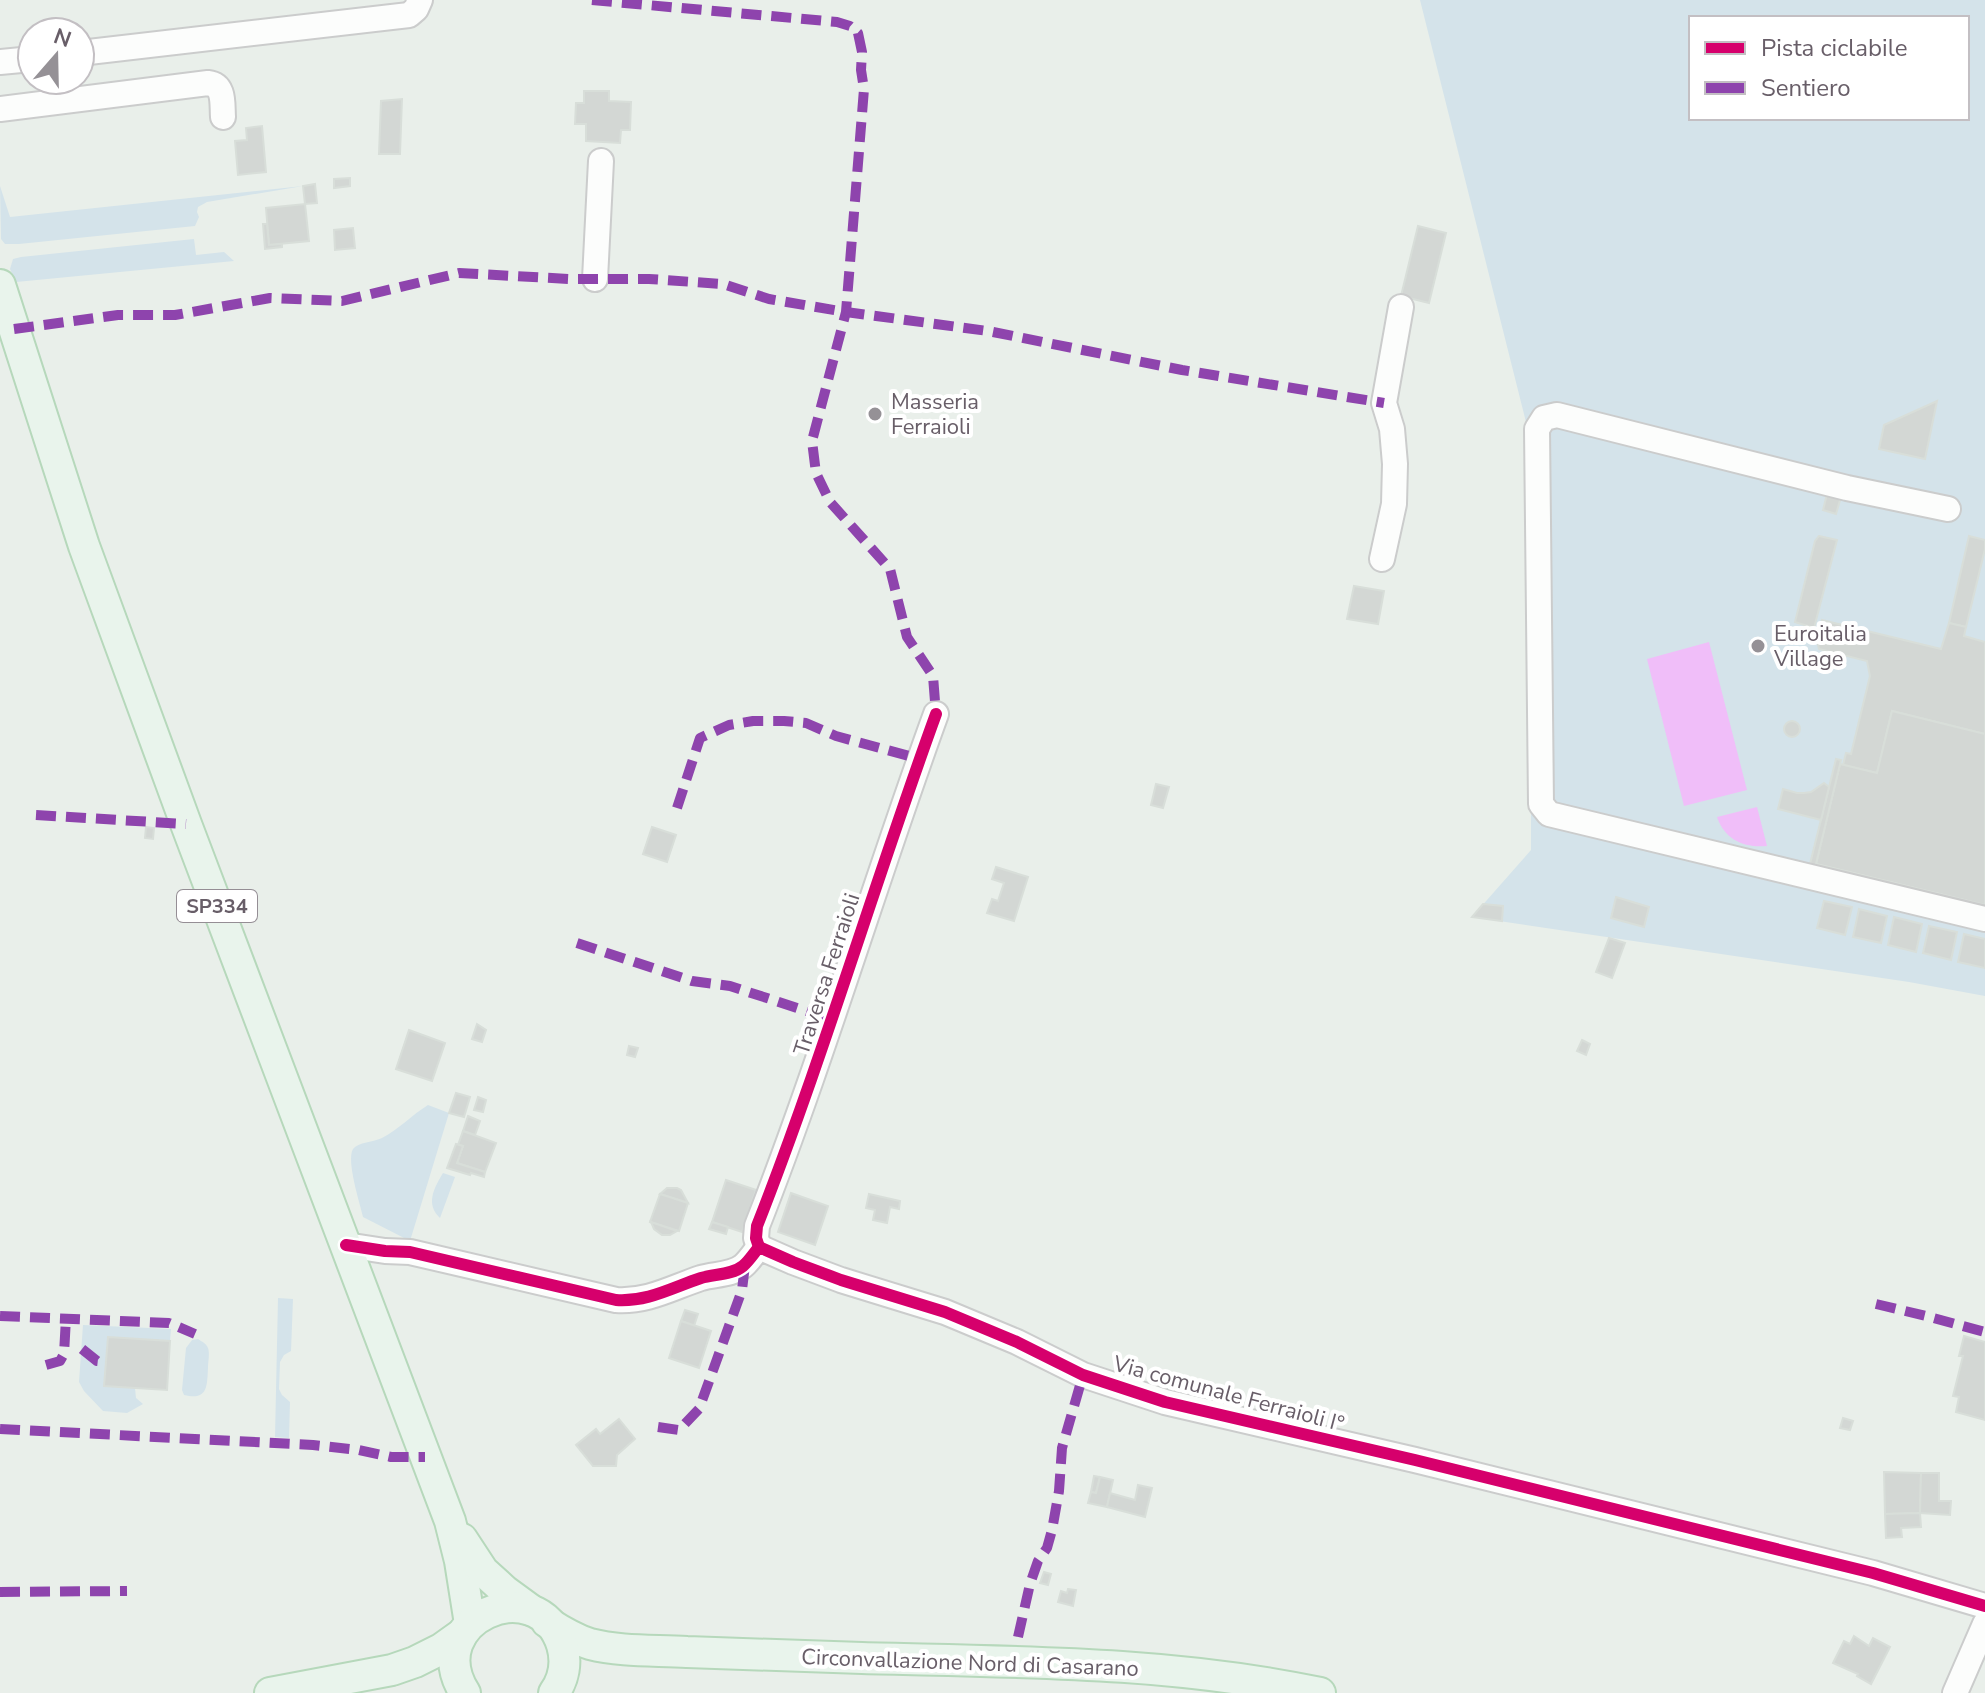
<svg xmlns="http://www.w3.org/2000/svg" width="1985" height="1693" viewBox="0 0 1985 1693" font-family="'Nunito Sans',sans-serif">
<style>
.green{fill:#d4e3ea;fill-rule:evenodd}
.water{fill:#f0bef9}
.building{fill:#d3d7d4;stroke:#d8ded9;stroke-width:2}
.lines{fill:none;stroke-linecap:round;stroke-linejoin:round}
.minor-casing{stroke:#cbcccc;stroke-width:28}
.major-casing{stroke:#b6d8bb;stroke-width:34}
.minor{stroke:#fcfdfc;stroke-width:24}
.major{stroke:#e9f4ec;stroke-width:30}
.quiet{stroke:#8e44ad;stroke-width:10;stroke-dasharray:20 10;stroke-linecap:butt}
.cycleway-casing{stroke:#fff;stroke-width:17}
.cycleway{stroke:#d6006c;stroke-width:12}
.poi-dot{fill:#959196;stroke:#fff;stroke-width:3}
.labels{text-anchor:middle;stroke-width:8;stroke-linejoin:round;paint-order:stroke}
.shield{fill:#fff;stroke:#958e95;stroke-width:2}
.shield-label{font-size:20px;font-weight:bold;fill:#685e68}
.poi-label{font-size:22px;fill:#685e68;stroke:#fff;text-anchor:start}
.street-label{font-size:22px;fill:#685e68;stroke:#fff}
</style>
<rect width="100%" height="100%" fill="#e9efea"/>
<g class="green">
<path d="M1420 0H1985V996L1909 982 1472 917 1531 850V442ZM1691 18H1967V118H1691Z"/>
<polygon points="0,186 10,217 303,186 207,202 198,207 197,212 199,217 195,226 19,244 5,244 1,239"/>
<polygon points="194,239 196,255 224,252 234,261 16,282 10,269 13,259 21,257"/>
<path d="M428 1105 449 1113 410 1241 363 1217C360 1203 346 1161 353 1149 358 1142 374 1142 382 1138 399 1129 412 1115 428 1105Z"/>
<path d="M443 1173 455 1177 440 1218C425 1204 434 1188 443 1173Z"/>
<polygon points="278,1298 293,1299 291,1351 284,1355 280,1362 279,1389 282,1395 290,1402 289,1438 275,1437"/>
<polygon points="83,1325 171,1329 170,1341 108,1337 104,1386 135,1388 136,1398 143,1404 127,1413 103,1411 84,1391 79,1382"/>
<path d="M198 1339C202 1342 206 1343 208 1348 210 1353 208 1362 208 1368 207 1386 208 1401 184 1395L182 1390 186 1348 192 1340Z"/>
</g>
<g class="water">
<polygon points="1709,642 1747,790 1684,806 1647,659"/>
<path d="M1757 807 1767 846C1744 848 1725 840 1717 817Z"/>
</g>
<g class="building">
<polygon points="584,91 609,91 609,101 631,102 630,130 621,130 620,143 586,141 586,124 575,124 576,103 584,103"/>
<polygon points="402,99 400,154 379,154 381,101"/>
<polygon points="262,126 266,172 238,175 235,141 247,140 246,128"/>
<polygon points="350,178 350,186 334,188 334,179"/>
<polygon points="315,184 317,203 305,204 303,186"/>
<polygon points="305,204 309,241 269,245 266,208"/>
<polygon points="263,224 267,224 269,245 282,244 282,247 265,249"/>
<polygon points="1418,226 1446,233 1429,303 1401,296"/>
<polygon points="353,228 355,248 335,250 334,230"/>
<polygon points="1937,401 1925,459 1879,449 1884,425"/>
<polygon points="1829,486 1843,490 1836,514 1823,510"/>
<polygon points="1819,536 1837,540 1814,628 1795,622 1815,541"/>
<polygon points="1969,536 1985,540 1985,549 1966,627 1949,623"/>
<polygon points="1354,586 1384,591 1378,624 1347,619"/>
<polygon points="1822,620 1941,649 1949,623 1966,627 1964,636 1985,642 1985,734 1892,711 1877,773 1843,765 1846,753 1851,754 1870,676 1867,661 1819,649 1817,640"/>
<polygon points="1892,711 1985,734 1985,905 1816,864 1840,764 1877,773"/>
<circle cx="1792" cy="729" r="8"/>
<polygon points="1836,759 1841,760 1816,864 1972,902 1971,908 1809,868"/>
<polygon points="1824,783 1829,787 1821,820 1778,809 1783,789 1797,793 1804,793 1811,792"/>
<polygon points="1156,784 1169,787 1163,808 1151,805"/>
<polygon points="146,827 154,828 153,839 145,838"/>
<polygon points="652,827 676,835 667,862 643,854"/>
<polygon points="996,867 1028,877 1014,921 987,913 992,899 998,901 1004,883 992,879"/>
<polygon points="1616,897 1649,907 1644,927 1611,918"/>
<polygon points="1824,901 1852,907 1845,935 1817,928"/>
<polygon points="1483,904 1503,906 1502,921 1472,917"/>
<polygon points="1859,909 1887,916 1881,943 1853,937"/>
<polygon points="1894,917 1922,924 1916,952 1888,945"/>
<polygon points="1929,926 1957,932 1951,960 1923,953"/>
<polygon points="1964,934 1985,939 1985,968 1958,962"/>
<polygon points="1609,938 1625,943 1612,978 1596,972"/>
<polygon points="477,1024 486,1030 482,1042 472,1039"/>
<polygon points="409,1030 445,1043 432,1081 396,1069"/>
<polygon points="1582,1040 1590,1044 1586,1055 1577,1051"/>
<polygon points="629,1046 638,1048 635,1057 627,1055"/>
<polygon points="456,1093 470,1097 464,1117 449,1113"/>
<polygon points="478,1097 486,1100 483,1112 474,1110"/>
<polygon points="468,1116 480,1121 475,1135 463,1131"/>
<polygon points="463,1131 496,1143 485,1172 457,1163 463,1146 458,1145"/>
<polygon points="456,1144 463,1146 457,1163 485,1172 484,1177 471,1173 470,1175 447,1168"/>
<polygon points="726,1180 756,1190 742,1232 712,1222"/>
<polygon points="667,1188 677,1188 681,1190 688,1203 660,1194"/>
<polygon points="791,1193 828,1206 815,1245 778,1232"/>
<polygon points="660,1194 688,1203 679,1231 650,1222"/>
<polygon points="869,1194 900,1201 899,1209 890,1207 887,1223 873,1220 875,1210 866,1208"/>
<polygon points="651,1222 677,1231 670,1235 662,1235 654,1229"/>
<polygon points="712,1222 728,1227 726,1234 709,1229"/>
<polygon points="685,1310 698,1314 694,1326 681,1321"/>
<polygon points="681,1321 711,1331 699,1368 669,1358"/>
<polygon points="1964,1336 1985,1342 1985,1420 1956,1412 1959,1397 1953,1396 1963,1356 1959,1356"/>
<polygon points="108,1337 170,1341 167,1390 104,1386"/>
<polygon points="1843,1418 1853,1421 1850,1430 1840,1428"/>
<polygon points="619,1419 635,1439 617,1455 616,1466 593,1466 576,1445 596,1429 600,1434"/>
<polygon points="1884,1472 1921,1473 1920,1513 1885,1514"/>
<polygon points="1921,1473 1939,1473 1939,1501 1951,1501 1950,1515 1920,1513"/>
<polygon points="1094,1476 1100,1477 1096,1493 1091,1492"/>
<polygon points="1100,1477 1113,1480 1107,1507 1088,1503 1091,1492 1096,1493"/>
<polygon points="1138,1485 1152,1488 1145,1517 1107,1507 1110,1493 1135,1500"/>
<polygon points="1920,1513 1921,1527 1901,1528 1902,1537 1886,1538 1885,1514"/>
<polygon points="1044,1572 1051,1574 1048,1585 1040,1583"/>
<polygon points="1068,1589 1076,1590 1073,1606 1058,1602 1061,1591 1067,1593"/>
<polygon points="1854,1636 1869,1646 1873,1638 1890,1647 1871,1684 1857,1676 1858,1674 1833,1663 1844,1641 1850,1644"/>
</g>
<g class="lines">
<g class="minor-casing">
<g id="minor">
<polyline points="80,53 409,15 416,9 420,0"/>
<polyline points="0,62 32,59"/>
<path d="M0 109 208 83C225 85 222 103 223 117"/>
<polyline points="595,279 601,161"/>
<polyline points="1948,509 1847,488 1557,415 1544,418 1537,429 1541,804 1549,814 1985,919"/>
<polyline points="1382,559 1394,504 1395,464 1392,429 1384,403 1401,307"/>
<path d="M346 1245 385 1251 410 1252 616 1300C648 1302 671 1288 701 1278 714 1274 732 1275 743 1266 749 1261 754 1253 759 1247L793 1262 841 1280 945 1312 1017 1342 1083 1375 1165 1402 1415 1460 1873 1573 1985 1606"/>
<path d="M759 1247 756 1238 757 1226C823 1058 874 884 936 714"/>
<polyline points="1955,1693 1985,1624"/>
</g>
</g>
<g class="major-casing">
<g id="major">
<polyline points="0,285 84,546 186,824 450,1521 460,1561 470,1624"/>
<polyline points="462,1539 483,1571 505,1591 531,1610"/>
<path d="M547 1622C561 1631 574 1639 590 1644 621 1652 655 1650 687 1652 745 1654 803 1656 862 1658 1015 1662 1169 1661 1320 1693"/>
<polyline points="270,1693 392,1670 415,1662 441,1649 462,1634"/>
<path d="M465 1693C419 1621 537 1568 562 1645 567 1662 564 1679 554 1693"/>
</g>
</g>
<use href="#minor" class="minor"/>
<use href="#major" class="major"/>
<g class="quiet">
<polyline points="592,0 837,22 850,26 858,33 862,52 861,70 864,89 846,312 812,441 816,473 830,502 890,569 907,637 933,676 936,714"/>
<polyline points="14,329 118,315 175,315 270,298 342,301 459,273 570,279 649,279 723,284 769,299 846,312 988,331 1182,370 1384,403"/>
<polyline points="677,808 700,738 729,725 753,721 784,721 806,723 836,736 920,759"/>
<polyline points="36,815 186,824"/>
<polyline points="577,943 692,981 730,986 831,1019"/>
<polyline points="1876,1304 1926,1316 1985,1332"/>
<polyline points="0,1316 169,1323 195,1334"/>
<polyline points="82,1349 97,1361 106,1362"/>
<polyline points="46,1365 60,1361 64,1354 66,1318"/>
<polyline points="658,1427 679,1430 699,1409 742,1290 745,1265"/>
<polyline points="0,1429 313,1445 359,1450 391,1457 425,1457"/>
<polyline points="0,1592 127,1591"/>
<polyline points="1018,1637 1030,1584 1038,1561 1047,1548 1052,1530 1059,1491 1062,1448 1083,1375"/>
</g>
<g class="cycleway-casing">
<g id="cycleway">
<path d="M346 1245 385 1251 410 1252 616 1300C648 1302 671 1288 701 1278 714 1274 732 1275 743 1266 749 1261 754 1253 759 1247L793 1262 841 1280 945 1312 1017 1342 1083 1375 1165 1402 1415 1460 1873 1573 1985 1606"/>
<path d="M759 1247 756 1238 757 1226C823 1058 874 884 936 714"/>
</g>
</g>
<use href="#cycleway" class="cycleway"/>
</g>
<g class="poi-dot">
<circle cx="875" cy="414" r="8"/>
<circle cx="1758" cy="646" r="8"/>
</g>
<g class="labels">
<rect class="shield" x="177" y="890" width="80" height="32" rx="6"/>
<g class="shield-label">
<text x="217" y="913">SP334</text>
</g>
<g class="poi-label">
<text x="891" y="409">Masseria<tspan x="891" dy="25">Ferraioli</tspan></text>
<text x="1774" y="641">Euroitalia<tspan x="1774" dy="25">Village</tspan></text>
</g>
<g class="street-label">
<text transform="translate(826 974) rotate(-72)" y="8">Traversa Ferraioli</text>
<text transform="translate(1229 1393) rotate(15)" y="8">Via comunale Ferraioli I°</text>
<text transform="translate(970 1662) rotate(2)" y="8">Circonvallazione Nord di Casarano</text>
</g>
</g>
<rect x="1689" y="16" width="280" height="104" fill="#ffffff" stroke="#c3bfc3" stroke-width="2"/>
<rect x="1705" y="42" width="40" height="12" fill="#d6006c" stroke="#c3bfc3" stroke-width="2"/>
<text x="1761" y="56" font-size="24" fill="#685e68">Pista ciclabile</text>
<rect x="1705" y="82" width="40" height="12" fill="#8e44ad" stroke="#c3bfc3" stroke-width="2"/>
<text x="1761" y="96" font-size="24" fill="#685e68">Sentiero</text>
<g transform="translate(56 56) rotate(20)"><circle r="38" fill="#ffffff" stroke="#c3bfc3" stroke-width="2"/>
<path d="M0-6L14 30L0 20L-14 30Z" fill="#959196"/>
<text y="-12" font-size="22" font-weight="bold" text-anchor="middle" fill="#685e68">N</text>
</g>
</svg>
